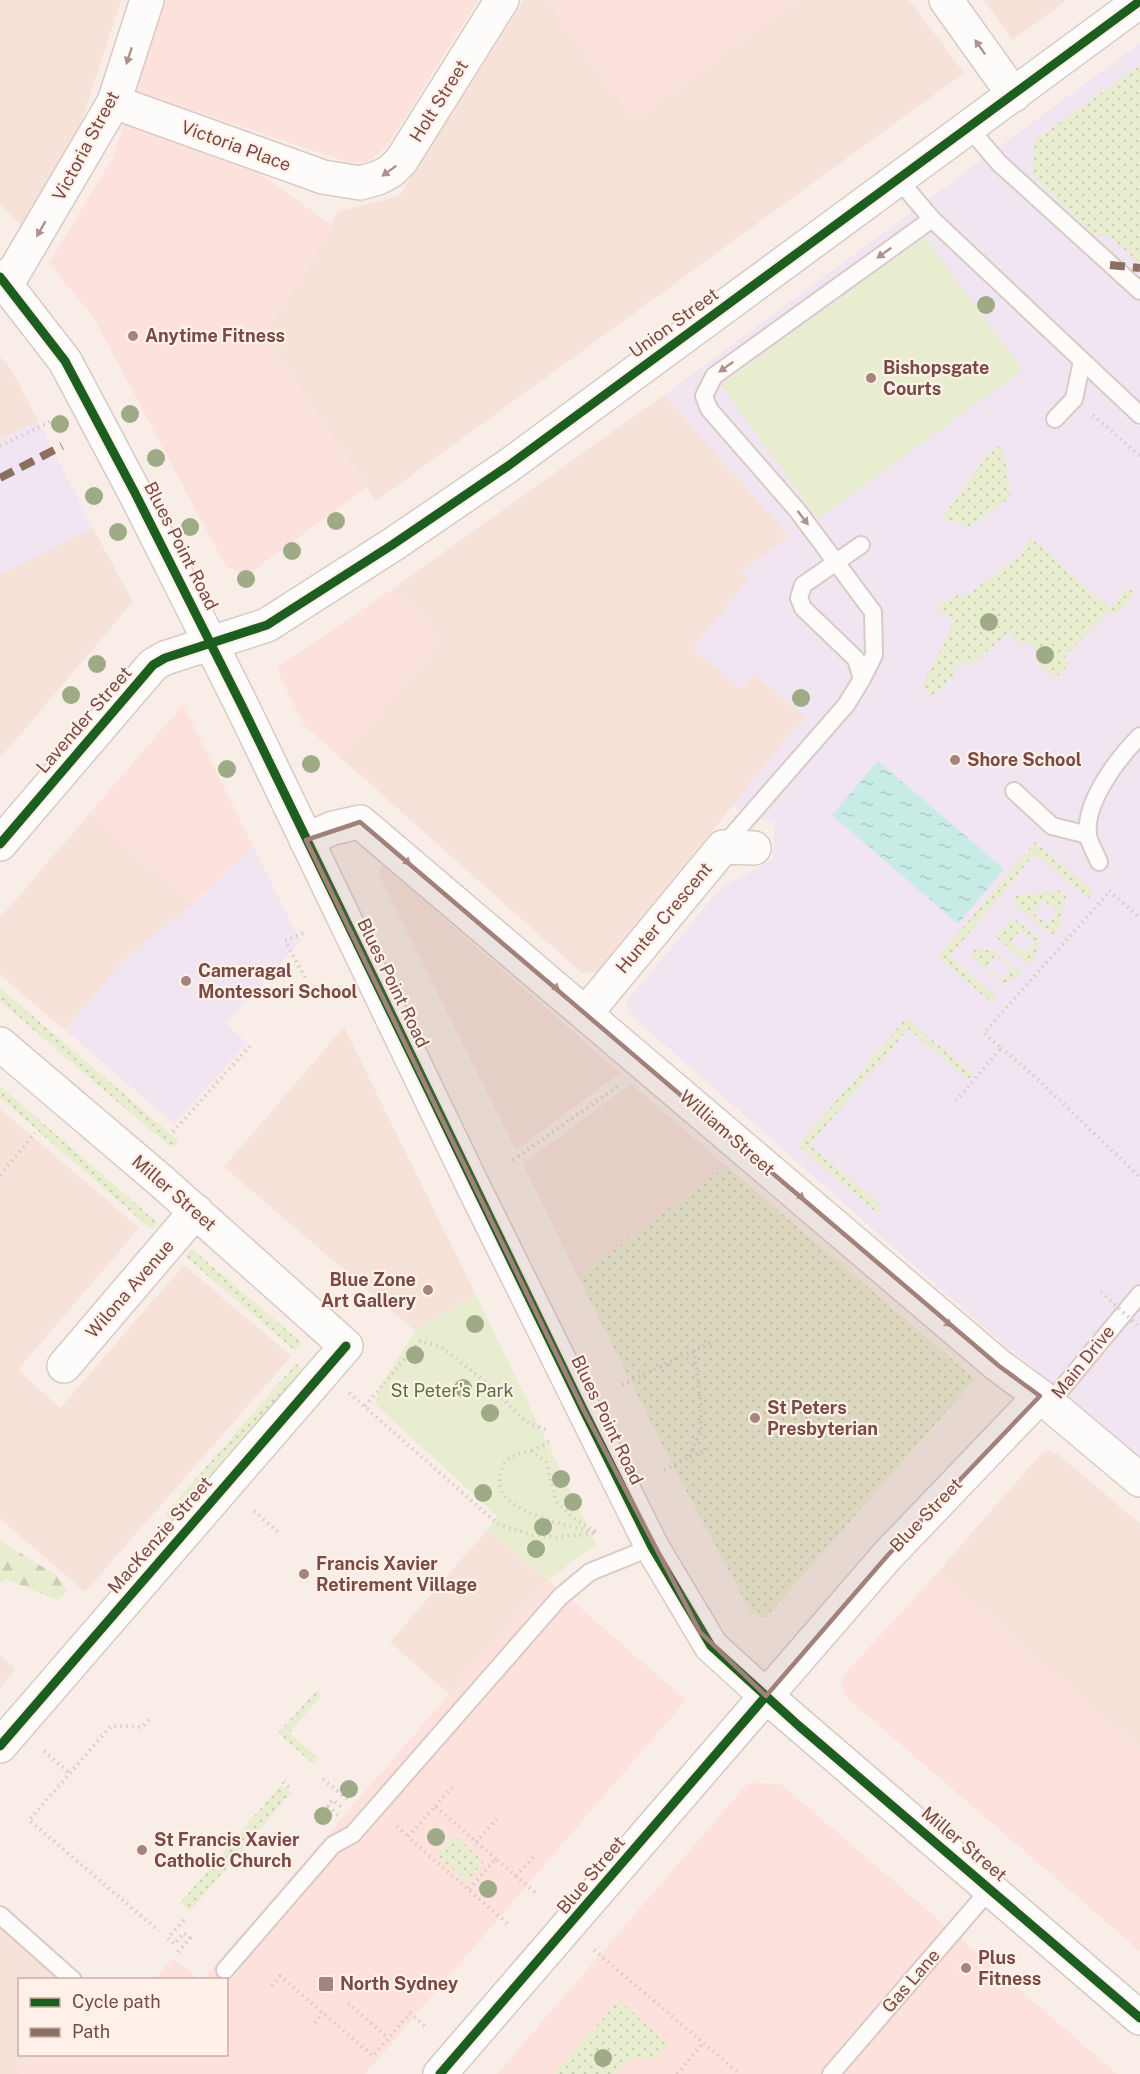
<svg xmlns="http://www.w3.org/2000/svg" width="1140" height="2074" viewBox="0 0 1140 2074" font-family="'Public Sans',sans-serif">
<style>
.residential{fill:#f6e2d8}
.commercial{fill:#fce1dd}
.education{fill:#f0e5f1}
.grass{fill:url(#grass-dots);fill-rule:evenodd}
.forest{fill:url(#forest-firs)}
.park{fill:#e9edd0}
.water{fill:url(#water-ripples)}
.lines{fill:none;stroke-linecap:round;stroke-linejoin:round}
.service-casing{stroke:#d9cac5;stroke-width:20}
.minor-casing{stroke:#d9cac5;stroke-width:36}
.tertiary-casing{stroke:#d9cac5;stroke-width:36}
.secondary-casing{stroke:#d8c8c3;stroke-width:36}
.path{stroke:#d8cbc8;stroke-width:4;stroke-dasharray:1.5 4.5;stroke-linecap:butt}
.service{stroke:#fefcfb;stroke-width:16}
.minor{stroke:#fefcfb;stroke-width:33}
.tertiary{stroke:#fefcfb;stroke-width:33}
.secondary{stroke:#fefcfb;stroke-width:33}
.path-bridge{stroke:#d8cbc8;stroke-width:4;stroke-dasharray:1.5 4.5;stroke-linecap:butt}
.quiet{stroke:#8d6e63;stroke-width:8;stroke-dasharray:15 8;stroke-linecap:butt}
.cycleway-casing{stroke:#fff1e9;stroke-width:13}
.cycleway{stroke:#1b5e20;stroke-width:9}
.tree{fill:#9faa86}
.oneway{fill:#ae928e}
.marked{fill:#a3817b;fill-opacity:0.2;stroke:#a3817b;stroke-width:4.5;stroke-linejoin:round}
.poi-dot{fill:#a5847e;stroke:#fff1e9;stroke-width:2}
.labels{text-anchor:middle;stroke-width:4.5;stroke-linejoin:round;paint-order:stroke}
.street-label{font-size:18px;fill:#784b45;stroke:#fff1e9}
.poi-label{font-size:18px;font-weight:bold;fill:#784b45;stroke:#fff1e9;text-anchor:start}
.park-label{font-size:18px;fill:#577337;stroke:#fff1e9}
</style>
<defs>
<pattern id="grass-dots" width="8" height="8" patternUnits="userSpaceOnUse" patternTransform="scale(1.5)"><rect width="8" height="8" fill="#e9edd0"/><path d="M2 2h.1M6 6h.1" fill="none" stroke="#cbcdb4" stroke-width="1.8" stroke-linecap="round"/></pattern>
<pattern id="forest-firs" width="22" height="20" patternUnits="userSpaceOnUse" patternTransform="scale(1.5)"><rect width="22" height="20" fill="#e9edd0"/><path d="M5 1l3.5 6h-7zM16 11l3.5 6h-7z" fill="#cbcdb4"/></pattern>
<pattern id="water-ripples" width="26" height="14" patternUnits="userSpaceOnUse" patternTransform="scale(1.5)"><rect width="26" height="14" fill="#c8ebe6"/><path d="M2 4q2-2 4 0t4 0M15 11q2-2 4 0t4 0" fill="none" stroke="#afcbc7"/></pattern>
</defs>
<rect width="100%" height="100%" fill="#f8ede7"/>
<g class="residential">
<polygon points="0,0 121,0 76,139 24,229 0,203"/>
<polygon points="524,0 548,0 634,118 794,0 909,0 964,73 376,501 263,336 329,231 337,212 399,196"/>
<polygon points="984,0 1067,0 1012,40"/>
<polygon points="0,357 11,369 38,421 0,439"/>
<polygon points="664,395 790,537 742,572 750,579 741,688 754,675 805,716 598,972 582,973 340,757 440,640 394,588"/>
<polygon points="93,528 133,602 0,758 0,575"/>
<polygon points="90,813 194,903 125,959 65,1030 0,975 0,918"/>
<polygon points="383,865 620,1073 516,1150 378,873"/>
<polygon points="344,1027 476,1295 415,1331 224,1167"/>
<polygon points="631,1084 726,1166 578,1277 523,1164"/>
<polygon points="0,1109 139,1228 18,1370 60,1408 184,1265 291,1356 85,1592 0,1519"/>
<polygon points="1049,1451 1058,1454 1140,1524 1140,1752 937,1573 1040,1455"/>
<polygon points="488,1529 548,1580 450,1695 390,1642"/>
<polygon points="0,1655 16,1669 0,1688"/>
<polygon points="0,1906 84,1979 20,1980 20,2054 36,2055 19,2074 0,2074"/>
</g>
<g class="commercial">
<polygon points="162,0 478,0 387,146 368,162 348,162 132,90"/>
<polygon points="548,0 794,0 634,118"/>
<polygon points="124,123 254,170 332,225 263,336 366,488 247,575 226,567 94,318 49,263 112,159"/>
<polygon points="394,588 440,640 340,757 304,725 276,668"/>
<polygon points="183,705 253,846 194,903 90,813"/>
<polygon points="937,1573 1140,1752 1140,1951 846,1697 841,1683 845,1674"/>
<polygon points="548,1580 686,1700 365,2074 19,2074 36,2055 226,2054 226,1980 203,1979"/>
<polygon points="748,1783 781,1784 1117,2074 497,2074"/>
<polygon points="173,1958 198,1979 155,1979"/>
</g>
<g class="education">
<polygon points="1140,43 1140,1457 1003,1344 629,1013 627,1001 721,888 773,859 775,822 762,819 751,812 737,811 734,803 805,716 755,675 741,689 692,648 749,579 742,572 789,536 664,395"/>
<polygon points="38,421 93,528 0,575 0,439"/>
<polygon points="253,846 300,941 226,1024 247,1043 174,1124 65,1030 125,959 194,903"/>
</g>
<g class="grass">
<polygon points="1140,65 1140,263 1107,235 1096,237 1032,174 1035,140"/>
<polygon points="998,447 1003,448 1011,497 969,527 943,518 987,455"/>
<polygon points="1030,537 1058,561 1056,563 1111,607 1128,588 1135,593 1117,614 1110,610 1064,658 1070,664 1055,679 1037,663 1038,653 1029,643 1020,644 1010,632 973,663 962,662 954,670 954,677 931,697 922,686 955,620 936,608 958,593 963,598 1022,554"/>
<polygon points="1035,842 1094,891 1088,898 1035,854 949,957 997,997 992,1003 938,957"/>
<path d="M1058 890 1066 896 1057 933 1051 934 1015 905V896ZM1043 900 1058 912 1047 925 1033 913Z"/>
<path d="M1010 920H1016L1039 938 1033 963 1028 964 996 937ZM1020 930 1035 942 1025 954 1010 942Z"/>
<path d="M974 950H992L1022 974 1006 983 1001 982 969 955ZM995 956 1011 969 1002 980 987 967Z"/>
<polygon points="0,988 179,1141 174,1147 169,1146 0,1001"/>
<polygon points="906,1018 974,1075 969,1080 908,1029 810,1145 883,1207 877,1213 798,1146"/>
<polygon points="0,1086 158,1223 152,1230 0,1098"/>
<polygon points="726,1166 975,1379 766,1617 752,1614 673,1466 578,1277"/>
<polygon points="192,1249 302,1343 295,1351 185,1256"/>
<polygon points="296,1364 303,1369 171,1520 165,1514"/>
<polygon points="317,1690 322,1695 289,1733 318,1758 313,1764 278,1733"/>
<polygon points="281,1785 291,1793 190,1911 180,1903"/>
<polygon points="454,1835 484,1862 467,1881 437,1855"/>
<polygon points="619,2000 669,2045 656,2059 629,2059 616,2074 554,2074"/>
</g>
<polygon class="forest" points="0,1540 57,1576 67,1591 57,1600 6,1579 0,1583"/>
<g class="park">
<polygon points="925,237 1022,370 818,519 721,385"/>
<polygon points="476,1295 596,1544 548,1580 488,1529 497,1516 375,1404 380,1387 415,1331"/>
</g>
<polygon class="water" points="878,761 1004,869 958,924 832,815"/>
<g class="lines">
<g class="service-casing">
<g id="service">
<polyline points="969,128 999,163 1140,291"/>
<polyline points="898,179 932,219 1140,415"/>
<polyline points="1055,419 1074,399 1082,361"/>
<polyline points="862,679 874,655 873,612 797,510 709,409 704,396 714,376 932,219"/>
<polyline points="1014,791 1052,826 1088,835"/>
<polyline points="723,846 846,705 862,679 856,659 803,608 799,598 803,585 861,545"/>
<path d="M1099 862C1096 854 1089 843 1088 835 1084 802 1118 758 1140 736"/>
<polyline points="1049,1404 1140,1294"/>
<polyline points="0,1915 73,1980"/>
<polyline points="225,1970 333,1845 353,1834 560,1597 590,1572 652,1547"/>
<polyline points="831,2074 991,1888"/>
</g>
</g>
<g class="minor-casing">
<g id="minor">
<polyline points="946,0 1014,95"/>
<polyline points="114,102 323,177 360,183 378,178 391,171 401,161 502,0"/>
<polyline points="7,284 114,102 147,0"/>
<polyline points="306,840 333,828 360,822 999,1366 1040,1396 1140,1480"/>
<polyline points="586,1013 723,847 754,848"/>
<polyline points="0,1044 160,1180 346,1346 0,1746"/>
<polyline points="64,1366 196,1211"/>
</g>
</g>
<g class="tertiary-casing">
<g id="tertiary">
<polyline points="0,277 65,361 135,493 242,706 474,1188 652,1547 711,1646 766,1696 888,1555 1040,1396"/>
<polyline points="0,844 153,665 165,658 267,625 392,545 508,466 1140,1"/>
</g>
</g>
<g class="secondary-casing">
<polyline id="secondary" points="440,2074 766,1696 1140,2018"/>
</g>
<g class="path">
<polyline points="1093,415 1140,456"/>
<polyline points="0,446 50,422"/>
<polyline points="1109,891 1140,918"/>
<polyline points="303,933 285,941 307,981"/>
<polyline points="1001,1048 1033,1075 1140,1177"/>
<polyline points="956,1101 1001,1048 984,1033 1109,892"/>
<polyline points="173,1132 250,1046"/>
<polyline points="513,1160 618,1086"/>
<polyline points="0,1175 35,1133"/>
<polyline points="694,1350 701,1403 701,1431 688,1458 708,1449"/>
<polyline points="622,1385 710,1343"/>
<polyline points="349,1393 498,1524 532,1535 556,1537 597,1533"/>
<polyline points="365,1406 420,1341 440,1346 487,1383 526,1422 547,1430"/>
<path d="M531 1451 546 1462 556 1501 572 1517 597 1533C570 1525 486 1513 501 1470 506 1457 518 1453 531 1451Z"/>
<polyline points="532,1451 552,1440"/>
<polyline points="664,1470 688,1458"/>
<polyline points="254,1511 279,1533"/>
<polyline points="149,1720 142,1727 111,1726 29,1820 159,1931"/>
<polyline points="44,1751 69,1773"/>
<polyline points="323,1779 349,1801"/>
<polyline points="283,1782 292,1790"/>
<polyline points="435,1806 452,1787"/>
<polyline points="338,1815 328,1806 333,1800 343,1808"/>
<polyline points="397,1826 408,1837"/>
<polyline points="476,1842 497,1819"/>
<polyline points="496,1859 435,1806 408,1837 510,1926"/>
<polyline points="516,1876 536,1854"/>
<polyline points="469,1889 496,1859 537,1894"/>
<polyline points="594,1950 740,2074"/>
<polyline points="178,1952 190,1938 184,1933 174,1944 168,1938 184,1920"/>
<polyline points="272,1986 280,1976 373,2056 410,2013 427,2028"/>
<polyline points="348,2003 388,2038"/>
<polyline points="315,2023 323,2013"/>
<polyline points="677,2074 703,2043"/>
</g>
<use href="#service" class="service"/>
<use href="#minor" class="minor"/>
<use href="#tertiary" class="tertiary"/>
<use href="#secondary" class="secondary"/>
<polyline class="path-bridge" points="1101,1292 1137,1325"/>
<g class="quiet">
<polyline points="1110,265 1140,268"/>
<polyline points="0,478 62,446"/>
</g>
<g class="cycleway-casing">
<g id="cycleway">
<polyline points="0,277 65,361 135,493 242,706 583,1409 652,1547 711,1646 799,1726 1140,2018"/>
<polyline points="0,844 153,665 165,658 267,625 392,545 508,466 1140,1"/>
<polyline points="0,1746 346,1346"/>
<polyline points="440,2074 766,1696"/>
</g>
</g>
<use href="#cycleway" class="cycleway"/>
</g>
<g class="tree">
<circle cx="986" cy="305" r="9"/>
<circle cx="130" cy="414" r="9"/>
<circle cx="60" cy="424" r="9"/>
<circle cx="156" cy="458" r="9"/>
<circle cx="94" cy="496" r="9"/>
<circle cx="336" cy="521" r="9"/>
<circle cx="190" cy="527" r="9"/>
<circle cx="118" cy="532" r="9"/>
<circle cx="292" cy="551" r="9"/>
<circle cx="246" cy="579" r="9"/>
<circle cx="989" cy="622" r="9"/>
<circle cx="1045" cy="655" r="9"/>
<circle cx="97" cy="664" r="9"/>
<circle cx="71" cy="695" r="9"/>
<circle cx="801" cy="698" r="9"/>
<circle cx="311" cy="764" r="9"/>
<circle cx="227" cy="769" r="9"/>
<circle cx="475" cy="1324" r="9"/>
<circle cx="415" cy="1355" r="9"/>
<circle cx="463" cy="1388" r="9"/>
<circle cx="490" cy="1413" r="9"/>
<circle cx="561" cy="1479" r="9"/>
<circle cx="483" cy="1493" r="9"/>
<circle cx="573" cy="1502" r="9"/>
<circle cx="543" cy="1527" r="9"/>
<circle cx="536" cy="1549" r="9"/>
<circle cx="349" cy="1789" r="9"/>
<circle cx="323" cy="1816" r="9"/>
<circle cx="436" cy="1837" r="9"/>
<circle cx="488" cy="1889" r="9"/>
<circle cx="603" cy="2058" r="9"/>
</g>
<defs><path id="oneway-solid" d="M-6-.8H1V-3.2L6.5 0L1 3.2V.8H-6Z" transform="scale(1.5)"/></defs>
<g class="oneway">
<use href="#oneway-solid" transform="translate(980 47) rotate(-125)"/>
<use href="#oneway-solid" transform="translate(129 56) rotate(108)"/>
<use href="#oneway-solid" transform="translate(389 171) rotate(144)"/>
<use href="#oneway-solid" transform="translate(41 229) rotate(120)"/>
<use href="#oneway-solid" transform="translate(884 253) rotate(144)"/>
<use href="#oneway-solid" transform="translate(726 367) rotate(144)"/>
<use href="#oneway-solid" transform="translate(803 518) rotate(53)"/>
<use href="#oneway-solid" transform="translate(404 859) rotate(40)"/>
<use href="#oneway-solid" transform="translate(553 985) rotate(40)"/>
<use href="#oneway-solid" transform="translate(798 1194) rotate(41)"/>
<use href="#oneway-solid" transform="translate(945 1321) rotate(41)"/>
</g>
<path class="marked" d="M360 822 999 1366 1040 1396 888 1555 766 1696 700 1632 583 1409 306 840Z"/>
<g class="poi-dot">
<circle cx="133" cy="336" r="6"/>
<circle cx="871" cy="378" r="6"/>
<circle cx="955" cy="760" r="6"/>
<circle cx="186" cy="981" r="6"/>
<circle cx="428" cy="1290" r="6"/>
<circle cx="755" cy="1418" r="6"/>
<circle cx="304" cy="1574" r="6"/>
<circle cx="142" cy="1850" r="6"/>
<circle cx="966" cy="1968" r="6"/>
<rect x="318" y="1976" width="16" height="16" rx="3"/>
</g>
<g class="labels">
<g class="street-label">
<text transform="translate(439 101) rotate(-58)" y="6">Holt Street</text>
<text transform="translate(86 146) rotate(-62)" y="6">Victoria Street</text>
<text transform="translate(236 146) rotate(20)" y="6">Victoria Place</text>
<text transform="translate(674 323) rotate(-36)" y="6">Union Street</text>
<text transform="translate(181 546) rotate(63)" y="6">Blues Point Road</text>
<text transform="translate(84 720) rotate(-49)" y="6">Lavender Street</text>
<text transform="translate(664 918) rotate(-50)" y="6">Hunter Crescent</text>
<text transform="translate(393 983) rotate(64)" y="6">Blues Point Road</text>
<text transform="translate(727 1133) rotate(41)" y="6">William Street</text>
<text transform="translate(174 1193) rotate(41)" y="6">Miller Street</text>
<text transform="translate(130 1289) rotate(-49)" y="6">Wilona Avenue</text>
<text transform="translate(1083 1362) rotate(-51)" y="6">Main Drive</text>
<text transform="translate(607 1420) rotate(64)" y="6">Blues Point Road</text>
<text transform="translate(926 1515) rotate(-46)" y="6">Blue Street</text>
<text transform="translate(160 1535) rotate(-49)" y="6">MacKenzie Street</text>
<text transform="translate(964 1844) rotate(40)" y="6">Miller Street</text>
<text transform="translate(591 1875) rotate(-50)" y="6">Blue Street</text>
<text transform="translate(911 1981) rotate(-49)" y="6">Gas Lane</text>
</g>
<g class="poi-label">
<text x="145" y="342">Anytime Fitness</text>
<text x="883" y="374">Bishopsgate<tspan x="883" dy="21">Courts</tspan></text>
<text x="967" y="766">Shore School</text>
<text x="198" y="977">Cameragal<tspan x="198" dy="21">Montessori School</tspan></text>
<text x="416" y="1286" text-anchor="end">Blue Zone<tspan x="416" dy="21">Art Gallery</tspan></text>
<text x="767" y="1414">St Peters<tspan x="767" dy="21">Presbyterian</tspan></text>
<text x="316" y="1570">Francis Xavier<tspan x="316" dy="21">Retirement Village</tspan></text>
<text x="154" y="1846">St Francis Xavier<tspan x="154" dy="21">Catholic Church</tspan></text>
<text x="978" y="1964">Plus<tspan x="978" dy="21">Fitness</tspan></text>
<text x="340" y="1990">North Sydney</text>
</g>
<g class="park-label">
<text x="452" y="1397">St Peter's Park</text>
</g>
</g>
<rect x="18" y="1978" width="210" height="78" fill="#fff1e9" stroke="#c9afa7" stroke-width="1.5"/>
<rect x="30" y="1998" width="30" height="9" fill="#1b5e20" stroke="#c9afa7" stroke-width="1.5"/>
<text x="72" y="2008" font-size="18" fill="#784b45">Cycle path</text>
<rect x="30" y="2028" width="30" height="9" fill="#8d6e63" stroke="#c9afa7" stroke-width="1.5"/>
<text x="72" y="2038" font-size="18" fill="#784b45">Path</text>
</svg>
